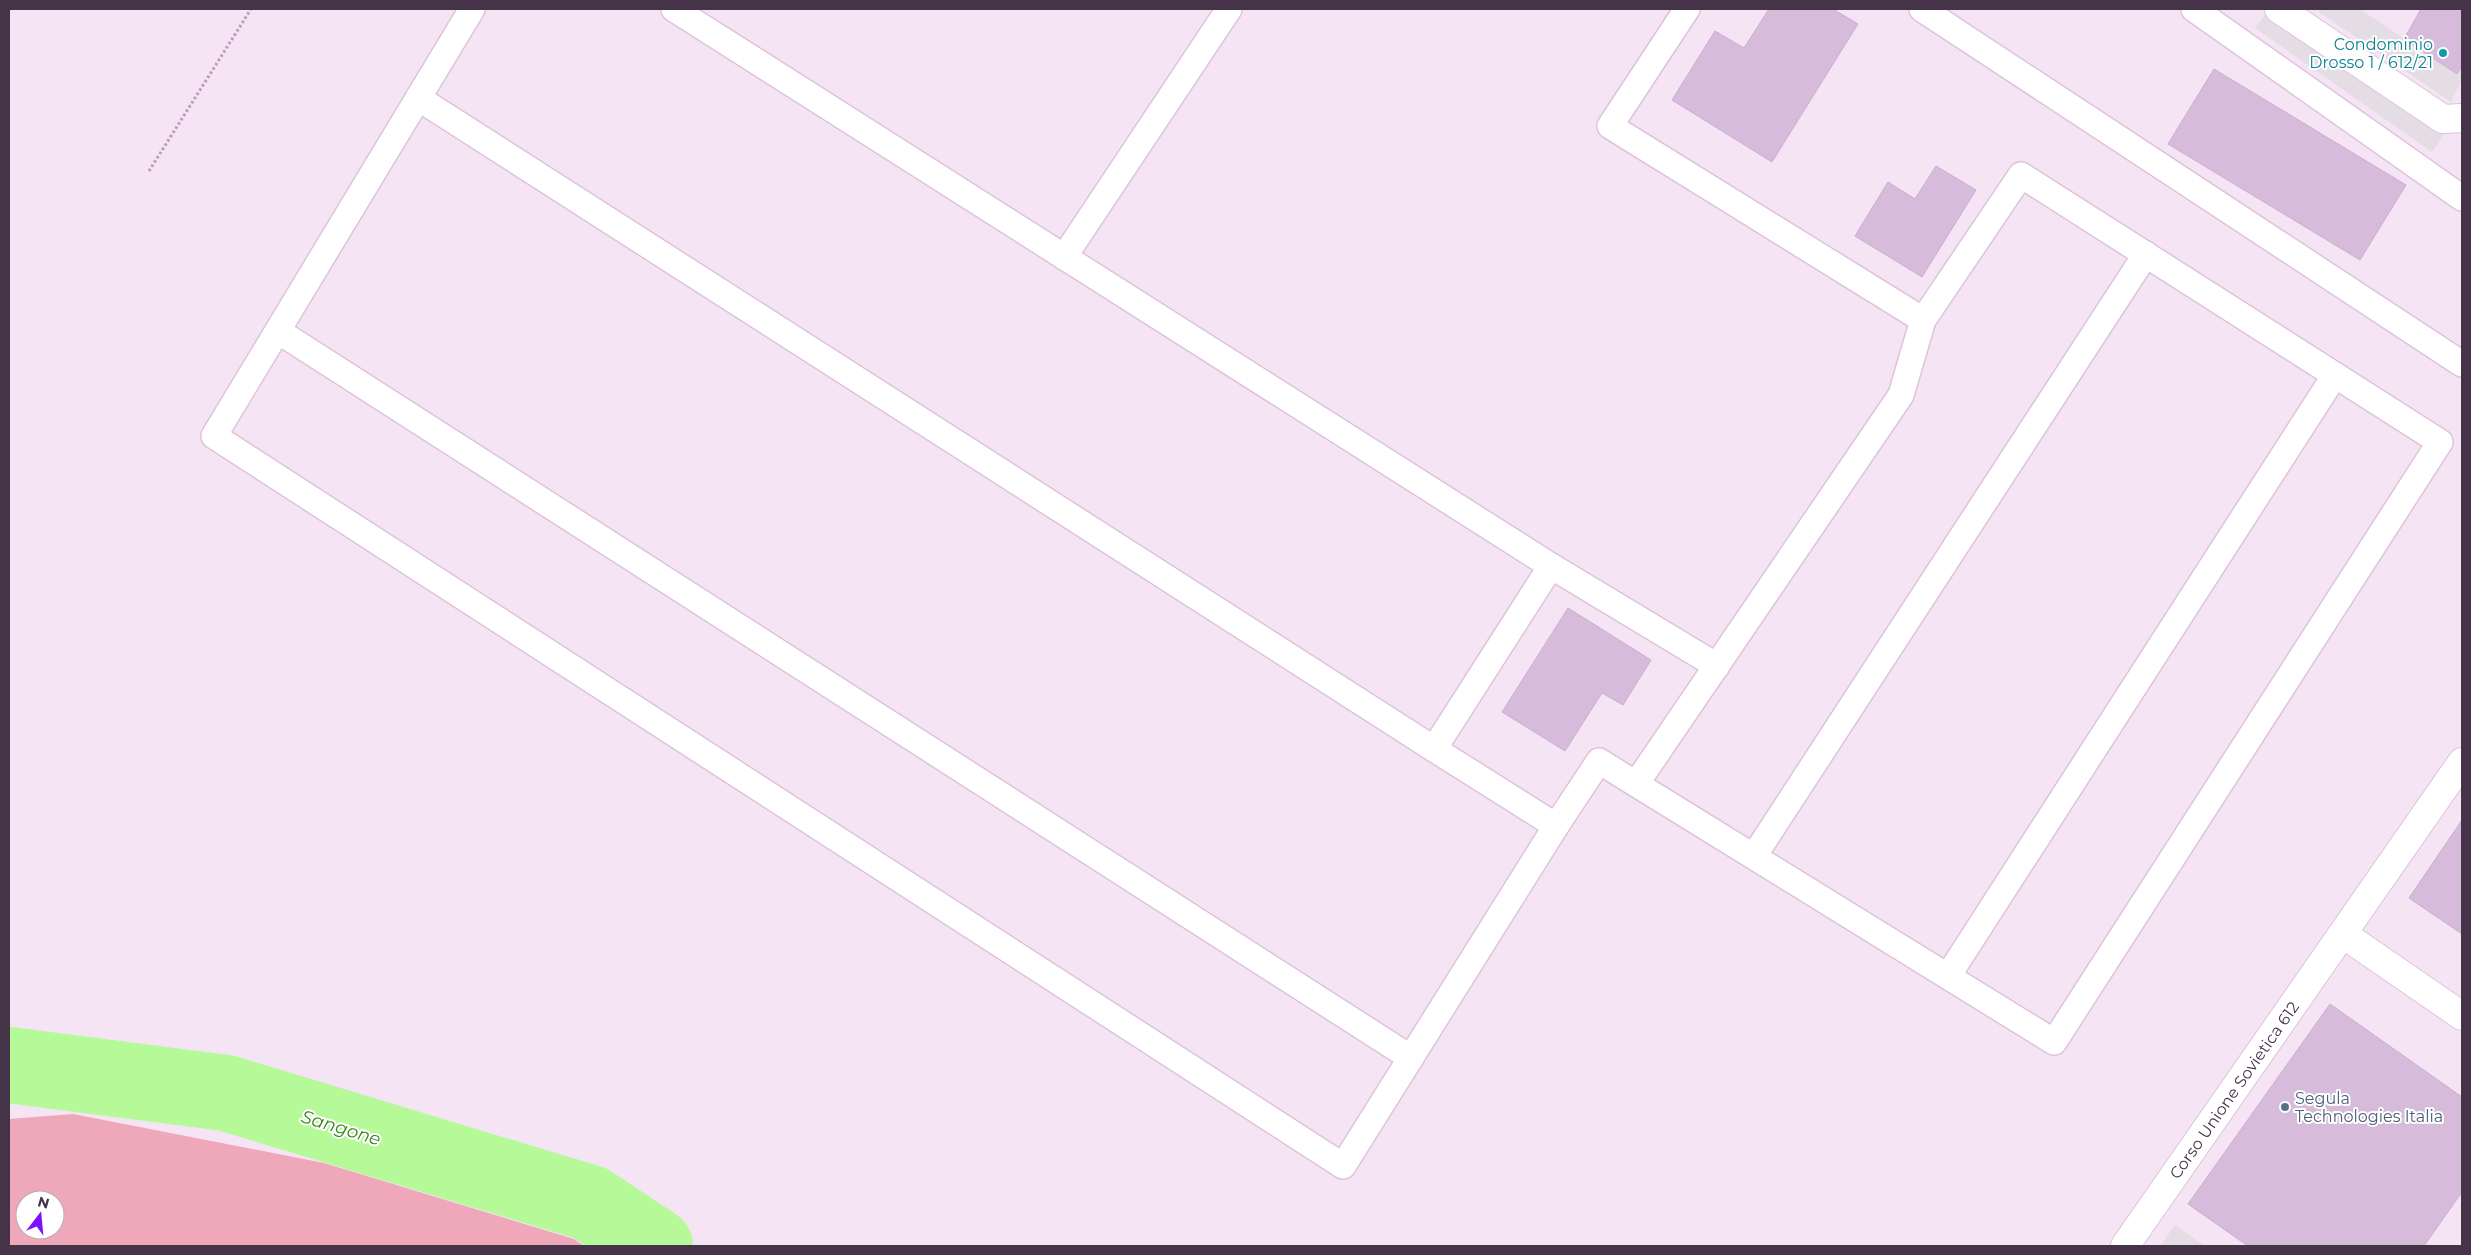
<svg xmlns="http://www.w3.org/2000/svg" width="2471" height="1255" viewBox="0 0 2471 1255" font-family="Montserrat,sans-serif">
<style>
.green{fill:#eea8ba;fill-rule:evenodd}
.parking{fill:#e4dde4}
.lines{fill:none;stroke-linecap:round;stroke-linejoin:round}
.river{stroke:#b5f999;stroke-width:76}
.building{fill:#d7bbda;stroke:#cfabd3}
.lane-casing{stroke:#dec3df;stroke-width:28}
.street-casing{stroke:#dec3df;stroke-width:30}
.path{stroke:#c295c4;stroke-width:3;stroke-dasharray:2.5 2.5;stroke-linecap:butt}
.lane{stroke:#fff;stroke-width:25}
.street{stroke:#fff;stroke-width:28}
.culture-dot{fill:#0f9aa8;stroke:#fff;stroke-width:2}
.service-dot{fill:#5c6f8a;stroke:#fff;stroke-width:2}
.labels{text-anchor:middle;stroke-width:4;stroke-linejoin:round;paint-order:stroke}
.culture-label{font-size:16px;fill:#0d838f;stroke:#fff;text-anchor:end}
.street-label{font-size:16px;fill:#453347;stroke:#fff}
.service-label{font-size:16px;fill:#4e5e75;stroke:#fff;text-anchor:start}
.water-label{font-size:18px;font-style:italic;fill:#38831b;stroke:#fff}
</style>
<rect width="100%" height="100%" fill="#f4e4f4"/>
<path class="green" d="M73 1114 324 1163 574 1239 584 1246H9V1119ZM25 1200H55V1230H25Z"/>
<g class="parking">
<polygon points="2321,9 2360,9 2456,74 2462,66 2462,79 2451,102 2319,12"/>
<polygon points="2265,15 2444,135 2432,152 2255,28"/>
<polygon points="2175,1225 2205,1246 2160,1246"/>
</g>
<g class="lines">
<polyline class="river" points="9,1065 226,1093 590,1203 655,1246"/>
</g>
<g class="building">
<polygon points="1769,9 1833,9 1858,24 1772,162 1672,100 1715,31 1744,48"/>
<polygon points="2421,9 2462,9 2462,66 2457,74 2404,39"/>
<polygon points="2214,69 2406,185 2360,260 2168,144"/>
<polygon points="1936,166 1976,190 1922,277 1855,236 1888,182 1915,199"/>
<polygon points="1568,608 1651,660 1623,705 1602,693 1565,751 1502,712"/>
<polygon points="2462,820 2462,934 2409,898"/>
<polygon points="2330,1004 2462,1097 2462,1192 2424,1246 2248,1246 2188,1204"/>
</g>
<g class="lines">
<g class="lane-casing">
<g id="lane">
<polyline points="472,9 214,436 1343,1166 1556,826 1434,749 1551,566 674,9"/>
<polyline points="1687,9 1610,126 1923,320"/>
<polyline points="1922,9 2462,364"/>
<polyline points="2194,9 2462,198"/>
<polyline points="418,98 1434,749"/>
<polyline points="1064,257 1229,9"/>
<polyline points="278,331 1411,1058"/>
<polyline points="1551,566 1717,666"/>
<polyline points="1556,826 1599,761 1636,784 2054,1042 2440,442 2021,175 1923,320 1901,395 1636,784"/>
<polyline points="1754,856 2146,254"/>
<polyline points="1948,976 2335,375"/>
</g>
</g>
<g class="street-casing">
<g id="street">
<polyline points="2279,9 2443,119 2462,118"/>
<polyline points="2343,934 2462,1016"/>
<polyline points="2125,1246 2462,762"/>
</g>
</g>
<polyline class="path" points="149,171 251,9"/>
<use href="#lane" class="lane"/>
<use href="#street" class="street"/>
</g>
<circle class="culture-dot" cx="2443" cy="53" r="5"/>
<circle class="service-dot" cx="2285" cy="1107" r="5"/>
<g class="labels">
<g class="culture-label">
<text x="2433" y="50">Condominio<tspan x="2433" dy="18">Drosso 1 / 612/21</tspan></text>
</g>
<g class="street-label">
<text transform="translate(2234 1090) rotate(-55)" y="6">Corso Unione Sovietica 612</text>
</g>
<g class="service-label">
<text x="2295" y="1104">Segula<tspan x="2295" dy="18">Technologies Italia</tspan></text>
</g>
<g class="water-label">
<text transform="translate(341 1128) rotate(17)" y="6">Sangone</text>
</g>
</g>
<rect width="2471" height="1255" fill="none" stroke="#453347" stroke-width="20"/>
<g transform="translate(40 1215) rotate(16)"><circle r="24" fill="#ffffff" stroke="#b5adb5"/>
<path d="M0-4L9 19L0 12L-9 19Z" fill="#7b11ff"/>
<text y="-8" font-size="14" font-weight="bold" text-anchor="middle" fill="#453347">N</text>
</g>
</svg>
